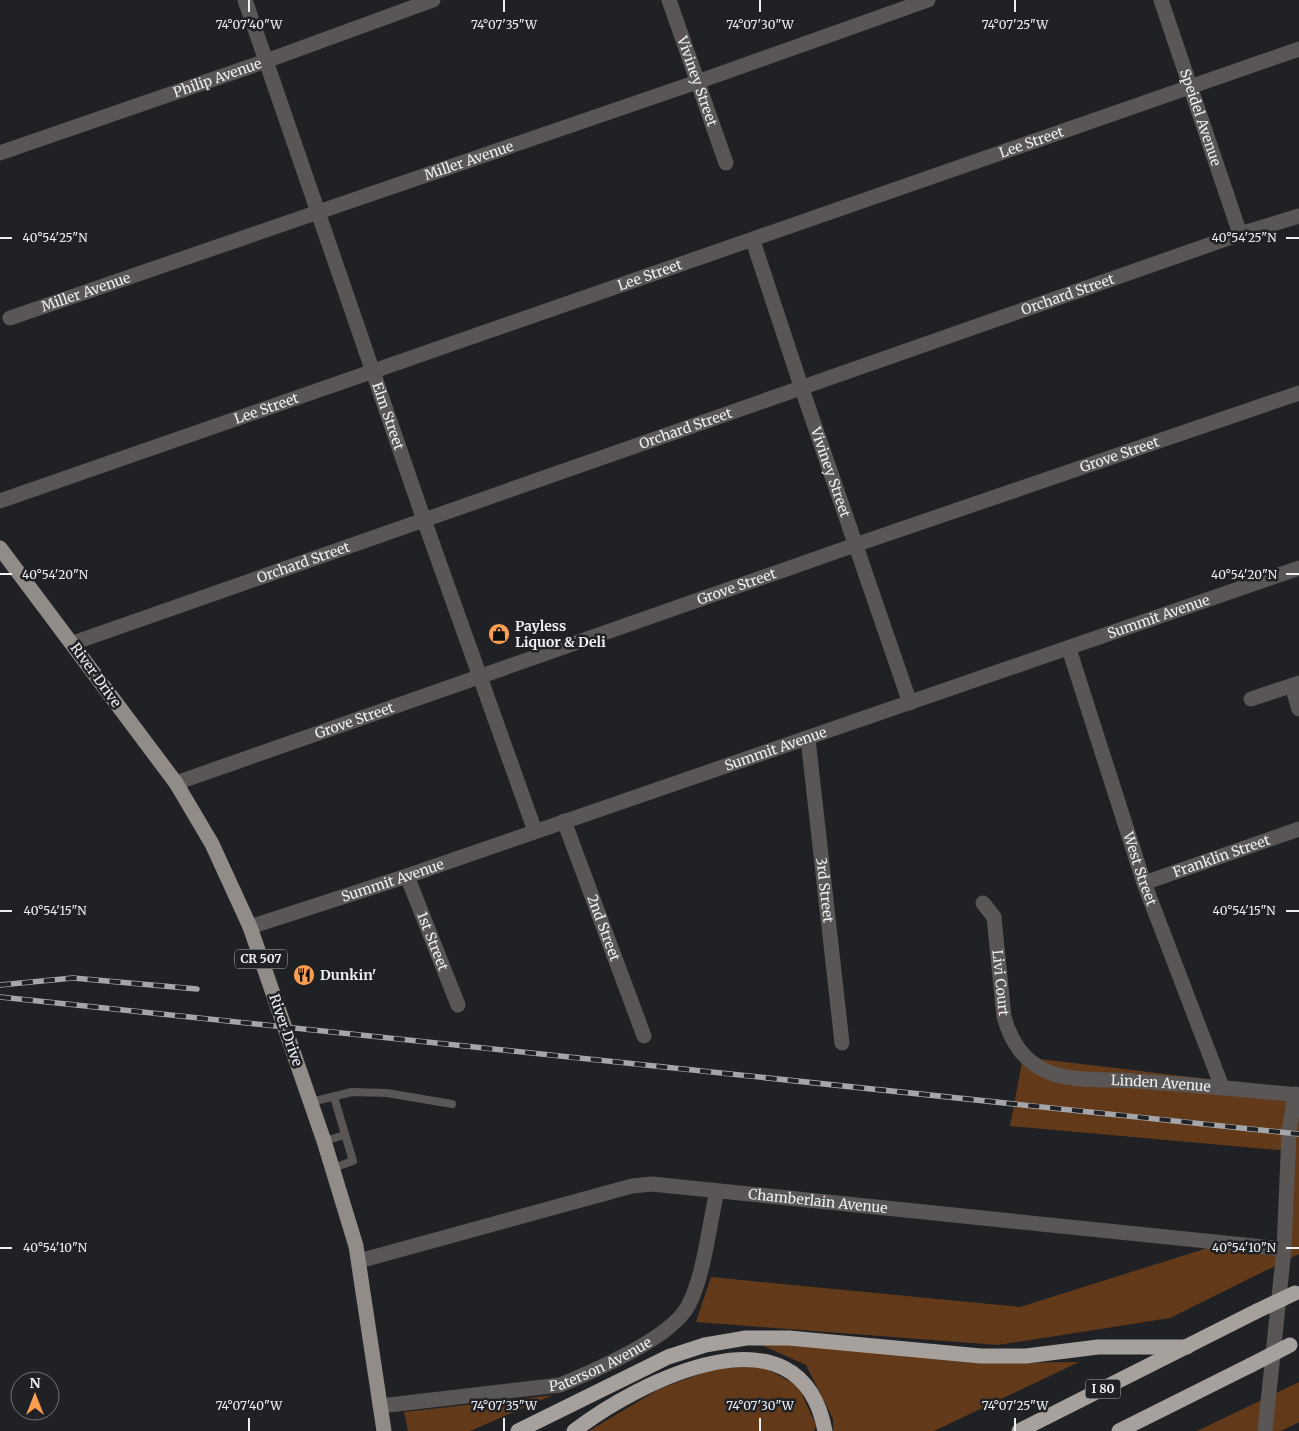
<svg xmlns="http://www.w3.org/2000/svg" width="1299" height="1431" viewBox="0 0 1299 1431" font-family="Merriweather,serif">
<style>
.green{fill:#633a19}
.lines{fill:none;stroke-linecap:round;stroke-linejoin:round}
.lane{stroke:#595655;stroke-width:8}
.street{stroke:#595655;stroke-width:15}
.primary{stroke:#918c88;stroke-width:15}
.highway{stroke:#a7a19d;stroke-width:15}
.rail-casing{stroke:#a4a6aa;stroke-width:5.5}
.rail{stroke:#1f2125;stroke-width:4;stroke-dasharray:11;stroke-linecap:butt}
.highway-bridge{stroke:#a7a19d;stroke-width:15}
.ticks{fill:none;stroke:#edeff2;stroke-width:2}
.labels{text-anchor:middle;stroke-width:5;stroke-linejoin:round;paint-order:stroke}
.shield{fill:#1f2125;stroke:#afb1b4;stroke-width:1}
.shield-label{font-size:12px;font-weight:bold;fill:#edeff2}
.street-label{font-size:14px;fill:#edeff2;stroke:#1f2125}
.poi-label{font-size:14px;font-weight:bold;fill:#edeff2;stroke:#1f2125;text-anchor:start}
.ticks-label{font-size:12px;text-anchor:middle;fill:#edeff2;stroke:#1f2125;stroke-width:5;stroke-linejoin:round;paint-order:stroke}
</style>
<rect width="100%" height="100%" fill="#1f2125"/>
<g class="green">
<polygon points="1023,1057 1299,1090 1299,1254 1170,1318 998,1345 696,1322 711,1277 1020,1307 1220,1244 1283,1247 1289,1151 1010,1126"/>
<polygon points="757,1343 835,1347 989,1363 1079,1362 934,1431 833,1431 833,1419 806,1365"/>
<polygon points="762,1366 798,1386 816,1425 814,1431 589,1431 659,1389 716,1368"/>
<polygon points="1299,1382 1299,1422 1281,1431 1197,1431"/>
<polygon points="553,1395 470,1431 408,1431 404,1412"/>
</g>
<g class="lines">
<g class="lane">
<polyline points="311,1102 352,1092 387,1093 452,1104"/>
<polyline points="324,1141 345,1135"/>
<polyline points="333,1168 353,1161 334,1097"/>
</g>
<g class="street">
<path id="s1" d="M245 0 424 520 535 831"/>
<path id="s2" d="M669 0 726 163"/>
<path id="s3" d="M1161 0 1240 234"/>
<path id="s4" d="M0 153 266 61 433 0"/>
<path id="s5" d="M753 241 802 389 910 703"/>
<path id="s6" d="M10 318 697 82 928 0"/>
<path id="s7" d="M0 501 1299 49"/>
<path id="s8" d="M73 643 1240 234 1299 216"/>
<path id="s9" d="M1069 649 1144 883 1222 1087"/>
<polyline points="1292,686 1299,709"/>
<polyline points="1251,699 1299,683"/>
<path id="s10" d="M808 739 842 1043"/>
<path id="s11" d="M176 783 855 545 1299 393"/>
<path id="s12" d="M564 821 644 1036"/>
<path id="s13" d="M407 876 458 1005"/>
<path id="s14" d="M1144 883 1299 829"/>
<path id="s15" d="M983 903 994 917 1004 1017C1011 1041 1022 1059 1044 1070 1067 1082 1109 1079 1135 1081 1190 1084 1244 1090 1299 1095"/>
<path id="s16" d="M250 927 407 876 1299 568"/>
<path id="s17" d="M359 1261 632 1186 652 1184 1284 1249"/>
<path id="s18" d="M380 1406 560 1385C594 1371 671 1338 688 1306 704 1277 709 1225 717 1191"/>
<polyline points="1265,1431 1284,1249 1289,1133 1295,1094"/>
</g>
<polyline class="primary" points="0,548 176,783 212,844 250,927 324,1141 356,1246 384,1431"/>
<g class="highway">
<polyline points="518,1431 668,1357 705,1345 746,1338 789,1338 981,1356 1026,1356 1098,1347 1187,1347"/>
<path d="M574 1431C639 1381 800 1299 825 1431"/>
<polyline points="1019,1431 1257,1311"/>
<polyline points="1119,1431 1251,1365"/>
</g>
<g class="rail-casing">
<g id="rail">
<polyline points="0,985 73,978 197,989"/>
<polyline points="0,997 1299,1134"/>
</g>
</g>
<use href="#rail" class="rail"/>
<g class="highway-bridge">
<polyline points="1257,1311 1295,1293"/>
<polyline points="1251,1365 1290,1345"/>
</g>
</g>
<path class="ticks" d="M249 0V12M504 0V12M760 0V12M1015 0V12M0 238H12M1286 238H1299M0 574H12M1286 574H1299M0 911H12M1286 911H1299M0 1248H12M1286 1248H1299M249 1418V1431M504 1418V1431M760 1418V1431M1015 1418V1431"/>
<defs>
<g id="shop-disc" transform="scale(1.125)"><circle r="9.5" fill="#fc9e52" stroke="#1f2125"/><path d="M-5-2.5h2.3a2.7 3.5 0 0 1 5.4 0H5L5.5 6h-11ZM-1.5-2.5h3a1.5 2.3 0 0 0-3 0Z" fill="#111"/></g>
<g id="restaurant-disc" transform="scale(1.125)"><circle r="9.5" fill="#fc9e52" stroke="#1f2125"/><path d="M-5-6h1v4h1v-4h1v4h1v-4h1v5L-1.5 .5V6h-2V.5L-5-1ZM5-6V6H3V1.5H1.5Q1.5-4 5-6Z" fill="#111"/></g>
</defs>
<g fill-rule="evenodd">
<use href="#shop-disc" x="499" y="634"/>
<use href="#restaurant-disc" x="304" y="975"/>
</g>
<g class="labels">
<g class="shield">
<rect x="235" y="949.5" width="52" height="19" rx="4"/>
<rect x="1085.5" y="1379.5" width="35" height="19" rx="4"/>
</g>
<g class="shield-label">
<text x="261" y="963">CR 507</text>
<text x="1103" y="1393">I 80</text>
</g>
<g class="street-label">
<text dy="5" stroke="none"><textPath href="#s4" startOffset="230">Philip Avenue</textPath></text>
<text dy="5" stroke="none"><textPath href="#s2" startOffset="86">Viviney Street</textPath></text>
<text dy="5" stroke="none"><textPath href="#s3" startOffset="124">Speidel Avenue</textPath></text>
<text dy="5" stroke="none"><textPath href="#s7" startOffset="1092">Lee Street</textPath></text>
<text dy="5" stroke="none"><textPath href="#s6" startOffset="485">Miller Avenue</textPath></text>
<text dy="5" stroke="none"><textPath href="#s7" startOffset="688">Lee Street</textPath></text>
<text dy="5" stroke="none"><textPath href="#s6" startOffset="80">Miller Avenue</textPath></text>
<text dy="5" stroke="none"><textPath href="#s8" startOffset="1054">Orchard Street</textPath></text>
<text dy="5" stroke="none"><textPath href="#s7" startOffset="282">Lee Street</textPath></text>
<text dy="5" stroke="none"><textPath href="#s1" startOffset="440">Elm Street</textPath></text>
<text dy="5" stroke="none"><textPath href="#s8" startOffset="649">Orchard Street</textPath></text>
<text dy="5" stroke="none"><textPath href="#s11" startOffset="999">Grove Street</textPath></text>
<text dy="5" stroke="none"><textPath href="#s5" startOffset="244">Viviney Street</textPath></text>
<text dy="5" stroke="none"><textPath href="#s8" startOffset="244">Orchard Street</textPath></text>
<text dy="5" stroke="none"><textPath href="#s11" startOffset="594">Grove Street</textPath></text>
<text dy="5" stroke="none"><textPath href="#s16" startOffset="960">Summit Avenue</textPath></text>
<text transform="translate(96 675) rotate(54)" y="5">River Drive</text>
<text dy="5" stroke="none"><textPath href="#s11" startOffset="189">Grove Street</textPath></text>
<text dy="5" stroke="none"><textPath href="#s16" startOffset="555">Summit Avenue</textPath></text>
<text dy="5" stroke="none"><textPath href="#s14" startOffset="82">Franklin Street</textPath></text>
<text dy="5" stroke="none"><textPath href="#s9" startOffset="231">West Street</textPath></text>
<text dy="5" stroke="none"><textPath href="#s16" startOffset="150">Summit Avenue</textPath></text>
<text dy="5" stroke="none"><textPath href="#s10" startOffset="152">3rd Street</textPath></text>
<text dy="5" stroke="none"><textPath href="#s12" startOffset="114">2nd Street</textPath></text>
<text dy="5" stroke="none"><textPath href="#s13" startOffset="70">1st Street</textPath></text>
<text dy="5" stroke="none"><textPath href="#s15" startOffset="84">Livi Court</textPath></text>
<text transform="translate(286 1030) rotate(71)" y="5">River Drive</text>
<text dy="5" stroke="none"><textPath href="#s15" startOffset="305">Linden Avenue</textPath></text>
<text dy="5" stroke="none"><textPath href="#s17" startOffset="470">Chamberlain Avenue</textPath></text>
<text dy="5" stroke="none"><textPath href="#s18" startOffset="226">Paterson Avenue</textPath></text>
</g>
<g class="poi-label">
<text x="515" y="631">Payless<tspan x="515" dy="16">Liquor &amp; Deli</tspan></text>
<text x="320" y="980">Dunkin'</text>
</g>
</g>
<g class="ticks-label">
<text x="249" y="29">74°07'40"W</text>
<text x="504" y="29">74°07'35"W</text>
<text x="760" y="29">74°07'30"W</text>
<text x="1015" y="29">74°07'25"W</text>
<text x="55" y="242">40°54'25"N</text>
<text x="1244" y="242">40°54'25"N</text>
<text x="55" y="579">40°54'20"N</text>
<text x="1244" y="579">40°54'20"N</text>
<text x="55" y="915">40°54'15"N</text>
<text x="1244" y="915">40°54'15"N</text>
<text x="55" y="1252">40°54'10"N</text>
<text x="1244" y="1252">40°54'10"N</text>
<text x="249" y="1410">74°07'40"W</text>
<text x="504" y="1410">74°07'35"W</text>
<text x="760" y="1410">74°07'30"W</text>
<text x="1015" y="1410">74°07'25"W</text>
</g>
<g transform="translate(35 1396)"><circle r="24" fill="#1f2125" stroke="#717377"/>
<path d="M0-4L9 19L0 12L-9 19Z" fill="#fc9e52"/>
<text y="-8" font-size="14" font-weight="bold" text-anchor="middle" fill="#edeff2">N</text>
</g>
</svg>
